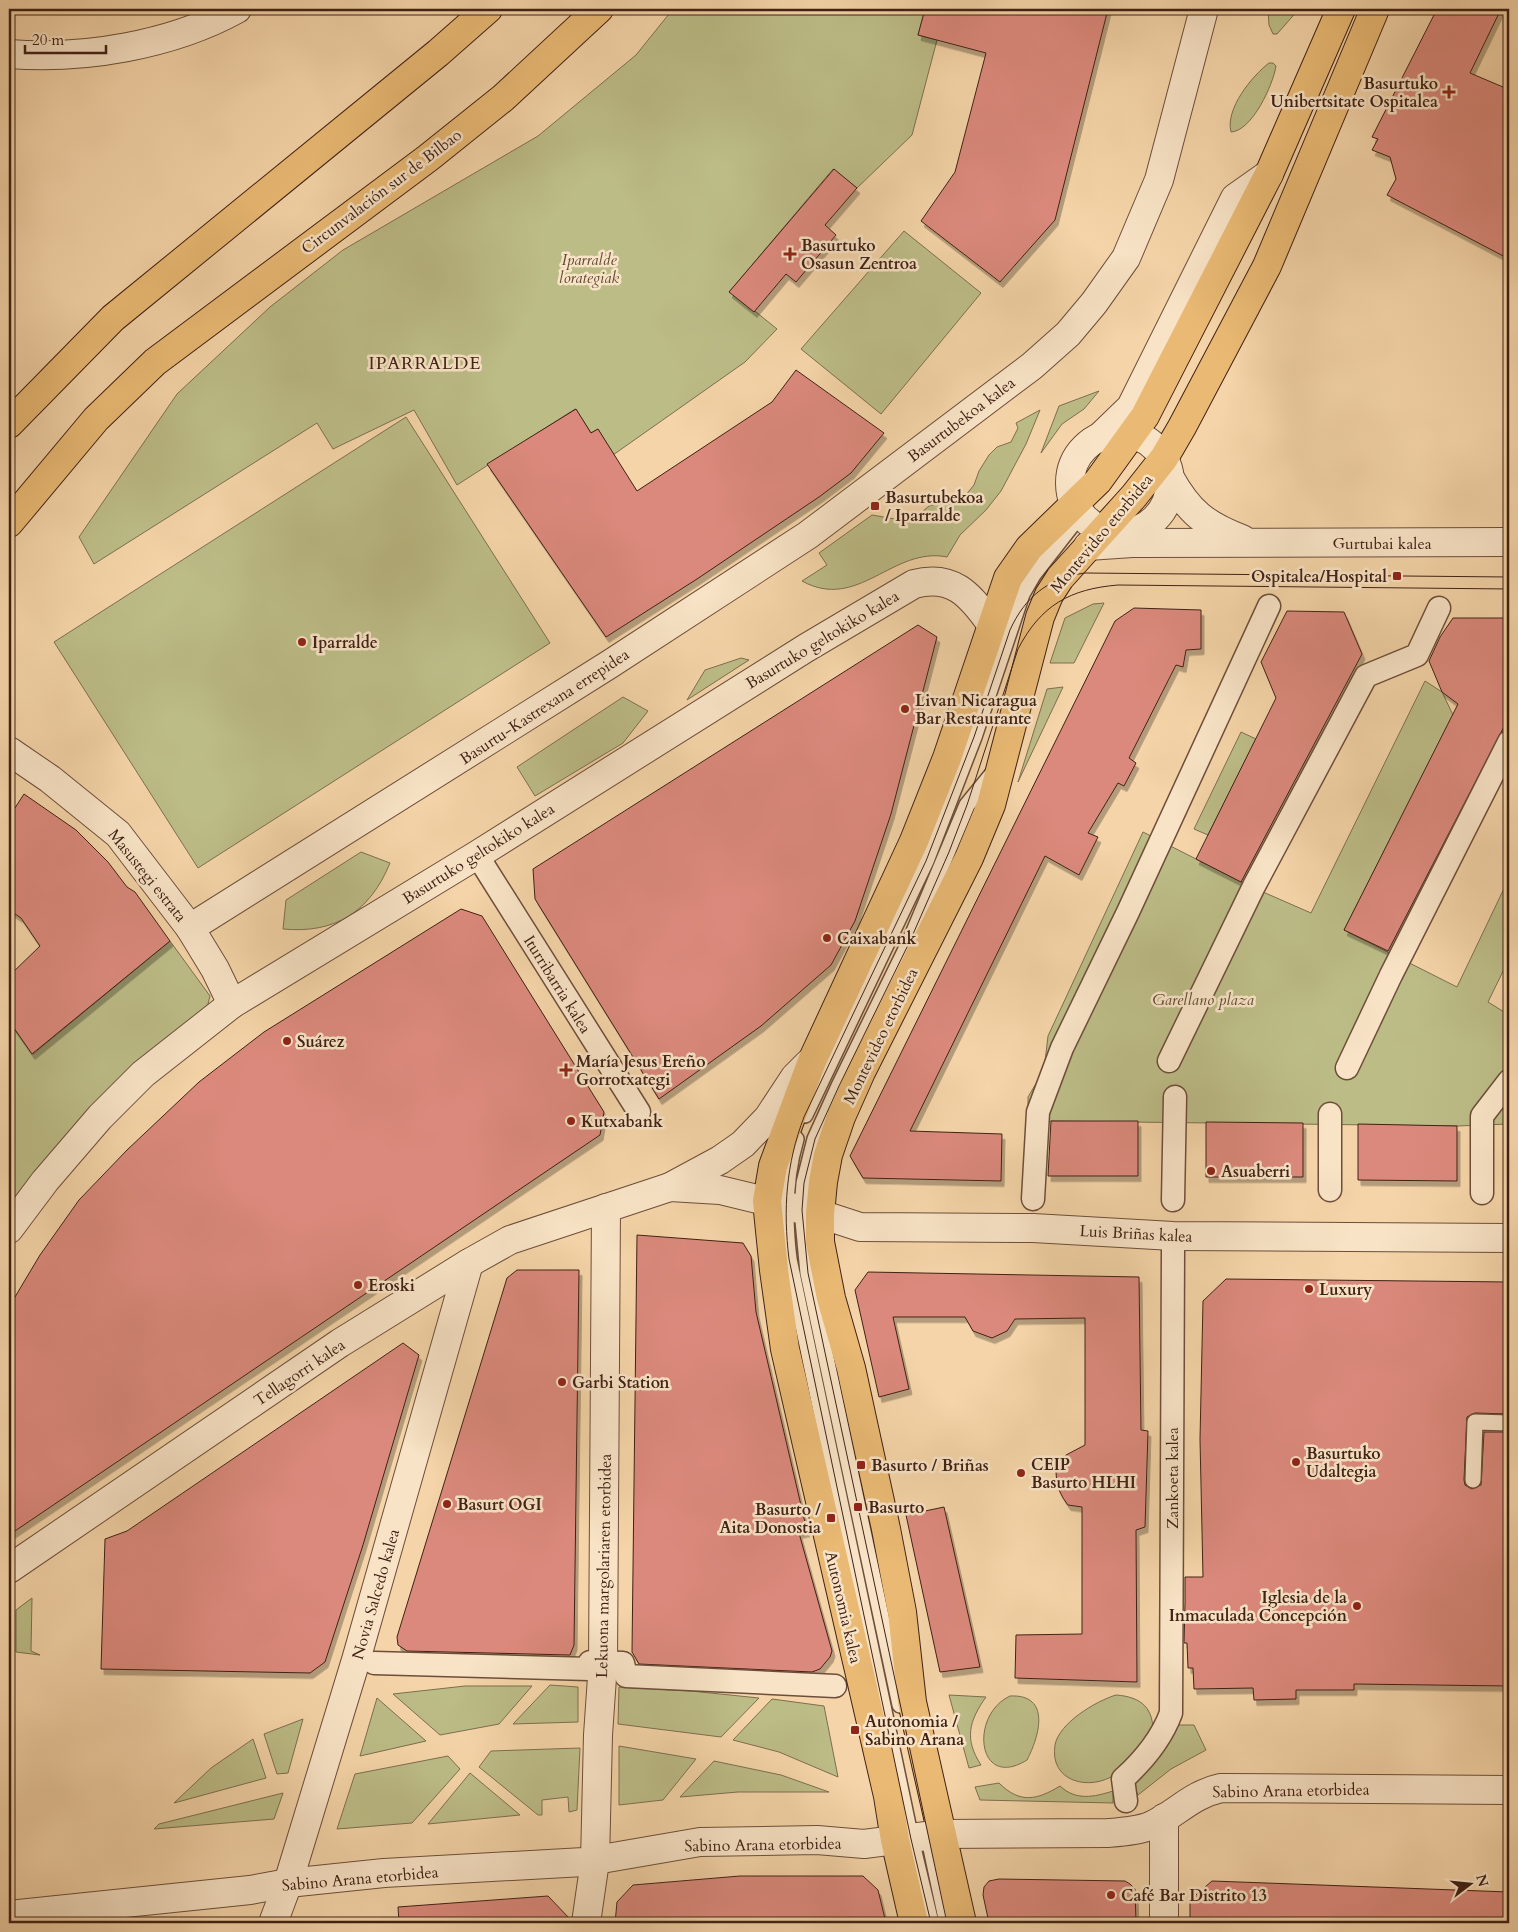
<svg xmlns="http://www.w3.org/2000/svg" width="1518" height="1932" viewBox="0 0 1518 1932" font-family="Cardo,serif">
<style>
.green{fill:#bcbc87;stroke:#7e6e4e}
.building{fill:#db897b;stroke:#402115;filter:url(#shadow)}
.lines{fill:none;stroke-linecap:round;stroke-linejoin:round}
.service-casing{stroke:#6d4e3a;stroke-width:18}
.pedestrian-casing{stroke:#6d4e3a;stroke-width:25}
.minor-casing{stroke:#6d4e3a;stroke-width:30}
.tertiary-casing{stroke:#6d4e3a;stroke-width:30}
.primary-casing{stroke:#402115;stroke-width:30}
.motorway-casing{stroke:#402115;stroke-width:30}
.service{stroke:#f8e3c6;stroke-width:15}
.pedestrian{stroke:#f8e3c6;stroke-width:22}
.minor{stroke:#f8e3c6;stroke-width:28}
.tertiary{stroke:#f8e3c6;stroke-width:28}
.primary{stroke:#eaba74;stroke-width:28}
.motorway{stroke:#eaba74;stroke-width:28}
.tram{stroke:#402115;stroke-width:1}
.poi-dot{fill:#8f2418;stroke:#f8e3c6;stroke-width:2}
.labels{text-anchor:middle;stroke-width:5;stroke-linejoin:round;paint-order:stroke}
.poi-label{font-size:16px;font-weight:bold;fill:#402115;stroke:#f8e3c6;text-anchor:start}
.street-label{font-size:16px;fill:#402115;stroke:#f8e3c6}
.park-label{font-size:16px;font-style:italic;fill:#5f4832;stroke:#f8e3c6}
.neighbourhood-label{font-size:18px;letter-spacing:1px;fill:#402115;stroke:#f8e3c6}
</style>
<defs>
<filter id="shadow"><feDropShadow dx="3" dy="5.5" stdDeviation="0" flood-color="#0004"/></filter>
</defs>
<rect width="100%" height="100%" fill="#f4d4a8"/>
<filter id="stains"><feTurbulence type="fractalNoise" baseFrequency=".004" numOctaves="4"/><feColorMatrix values="0 0 0 0 .2 0 0 0 0 .09 0 0 0 0 .02 0 0 0 .5 -.17"/></filter>
<radialGradient id="worn" r=".72"><stop offset=".6" stop-color="#630" stop-opacity="0"/><stop offset="1" stop-color="#630" stop-opacity=".3"/></radialGradient>
<g class="green">
<polygon points="673,9 925,9 918,35 937,40 912,135 857,188 833,169 730,291 777,329 745,362 613,455 598,429 591,433 575,409 457,485 414,410 333,449 317,423 94,564 79,537 177,394 270,307 343,250 538,136 636,55"/>
<polygon points="1268,9 1299,9 1277,34 1273,34 1269,25"/>
<path d="M1269 63H1273L1276 66C1273 85 1252 131 1231 132 1225 109 1252 76 1269 63Z"/>
<polygon points="904,231 981,293 881,414 801,349"/>
<polygon points="1099,391 1084,409 1062,424 1041,453 1059,406"/>
<path d="M1040 410 1026 444 1001 491 986 510 960 535 947 557C893 546 858 612 802 581L827 565 819 553 872 515 906 521 916 517 929 506 965 496 974 485 979 471 989 455 997 447 1011 442 1018 428 1016 423Z"/>
<polygon points="406,417 550,643 198,868 54,642"/>
<polygon points="1104,603 1074,663 1050,663 1065,618 1093,604"/>
<polygon points="741,658 749,660 687,700 705,670"/>
<polygon points="1425,681 1442,692 1453,715 1344,930 1457,987 1509,878 1509,959 1488,1002 1509,1015 1509,1124 1457,1126 1048,1121 1028,1114 1028,1097 1044,1070 1048,1036 1143,832 1247,885 1311,913"/>
<polygon points="1063,687 1018,782 1047,689"/>
<polygon points="623,697 648,711 623,743 535,796 517,767"/>
<polygon points="1241,732 1256,739 1208,835 1194,829"/>
<path d="M361 852 390 863C370 912 335 934 283 929L286 900Z"/>
<polygon points="170,941 210,996 204,1020 9,1220 9,1032 13,1027 33,1054"/>
<polygon points="32,1598 31,1651 40,1655 16,1652 16,1610"/>
<polygon points="550,1685 578,1687 578,1722 513,1724"/>
<polygon points="465,1686 532,1686 499,1724 440,1735 393,1694"/>
<polygon points="619,1687 691,1691 759,1698 721,1737 618,1724"/>
<path d="M949 1695 986 1697C969 1721 964 1739 981 1765L969 1768Z"/>
<path d="M1116 1695C1142 1697 1154 1708 1153 1735 1142 1747 1130 1764 1116 1774 1090 1792 1049 1782 1055 1745 1059 1723 1096 1701 1116 1695Z"/>
<path d="M1010 1696C1052 1694 1039 1737 1027 1760 977 1791 969 1715 1010 1696Z"/>
<polygon points="377,1698 426,1741 360,1756"/>
<polygon points="772,1699 824,1706 838,1777 779,1752 733,1740"/>
<polygon points="303,1719 288,1773 277,1774 264,1734"/>
<polygon points="1171,1725 1194,1725 1206,1750 1171,1769 1138,1795 1132,1781 1163,1752"/>
<polygon points="253,1739 266,1778 174,1803 211,1768"/>
<polygon points="619,1746 696,1759 663,1800 619,1805"/>
<polygon points="580,1748 577,1810 569,1812 568,1797 542,1800 542,1815 538,1815 479,1767 491,1751"/>
<polygon points="448,1756 460,1769 412,1823 337,1829 355,1774"/>
<polygon points="714,1761 781,1775 829,1792 738,1792 680,1797"/>
<polygon points="470,1773 520,1815 428,1824"/>
<path d="M999 1783C1020 1804 1037 1800 1060 1786 1076 1801 1094 1797 1113 1791V1803L980 1800 975 1787Z"/>
<polygon points="283,1793 274,1819 154,1829 159,1824"/>
</g>
<g class="building">
<polygon points="925,9 1108,9 1055,220 1000,282 921,221 955,172 986,53 918,35"/>
<polygon points="1437,9 1501,9 1470,73 1503,87 1509,106 1509,259 1387,195 1396,179 1390,157 1372,150 1378,139 1372,137"/>
<polygon points="834,169 857,188 825,225 836,235 796,282 786,274 754,312 729,292"/>
<polygon points="796,370 884,433 851,473 819,497 697,579 606,637 487,464 576,409 591,433 598,429 637,491 772,402"/>
<polygon points="1134,608 1201,610 1201,649 1186,650 1183,667 1176,665 1129,758 1136,763 1124,786 1118,783 1088,833 1098,837 1079,875 1045,856 910,1131 1002,1134 1001,1181 863,1178 850,1156 1115,621"/>
<polygon points="1287,611 1344,612 1362,654 1241,882 1196,859 1276,698 1261,662"/>
<polygon points="1453,618 1509,618 1509,717 1388,951 1344,930 1458,704 1442,692 1429,661 1440,637"/>
<polygon points="918,625 937,637 891,814 855,921 831,965 761,1026 659,1099 535,899 533,869"/>
<polygon points="24,794 76,830 108,862 127,887 135,892 170,941 32,1054 9,1021 9,976 40,946 21,918 9,910 9,817"/>
<polygon points="461,909 482,916 604,1112 600,1135 9,1535 9,1307 40,1255 79,1200 127,1150 199,1082 264,1032"/>
<polygon points="1051,1121 1138,1121 1138,1176 1048,1176"/>
<polygon points="1206,1122 1303,1123 1303,1177 1206,1177"/>
<polygon points="1358,1124 1457,1126 1457,1181 1358,1180"/>
<polygon points="637,1235 743,1243 751,1256 756,1312 807,1531 799,1533 832,1651 830,1657 820,1669 812,1672 639,1664 632,1652"/>
<polygon points="517,1270 579,1270 574,1645 570,1655 407,1651 398,1645 397,1637 507,1278"/>
<polygon points="868,1272 1139,1277 1141,1430 1148,1431 1145,1527 1136,1530 1137,1682 1015,1678 1016,1635 1082,1634 1082,1507 1068,1505 1063,1498 1057,1486 1056,1472 1066,1455 1085,1445 1085,1318 1015,1319 1007,1331 992,1338 973,1331 965,1317 893,1317 909,1389 879,1397 855,1290"/>
<polygon points="1226,1279 1509,1282 1509,1414 1475,1413 1467,1417 1464,1480 1465,1485 1472,1489 1481,1485 1484,1432 1509,1432 1509,1686 1354,1684 1354,1690 1296,1690 1296,1699 1254,1700 1253,1688 1194,1689 1193,1668 1188,1668 1187,1643 1184,1643 1185,1603 1185,1577 1203,1577 1200,1439 1203,1301"/>
<polygon points="403,1343 419,1355 363,1545 325,1662 310,1673 101,1669 105,1539 127,1531"/>
<polygon points="944,1507 980,1667 940,1672 906,1515"/>
<polygon points="740,1876 863,1876 878,1890 886,1923 615,1923 617,1902 633,1885"/>
<polygon points="999,1879 1125,1881 1130,1884 1135,1889 1136,1923 989,1923 983,1895 984,1887 989,1881"/>
<polygon points="1212,1881 1509,1892 1509,1923 1190,1923 1190,1900"/>
<polygon points="548,1896 571,1920 571,1923 399,1923 398,1907"/>
</g>
<g class="lines">
<g class="service-casing">
<g id="service">
<polyline points="805,1115 926,861 974,737 1022,594 1033,575 1079,516"/>
<path d="M796 1139C784 1179 784 1218 789 1259L911 1839 931 1923"/>
<polyline points="1473,1480 1475,1422 1509,1423"/>
<polyline points="900,1705 808,1273 802,1210 804,1183 815,1139 839,1086 910,941 967,805 994,772"/>
<polyline points="927,1830 947,1923"/>
</g>
</g>
<g class="pedestrian-casing">
<g id="pedestrian">
<polyline points="477,855 639,1112"/>
<polyline points="1169,1061 1254,886 1366,676 1417,655 1439,608"/>
<polyline points="1347,1068 1391,975 1509,742"/>
<polyline points="1330,1114 1330,1190"/>
<polyline points="1482,1193 1482,1116 1509,1081"/>
<polyline points="1033,1199 1038,1112 1062,1048 1128,912 1269,606"/>
<polyline points="1173,1200 1175,1097"/>
<polyline points="374,1663 589,1669 590,1662 623,1663 626,1676 835,1686"/>
<path d="M1126 1801 1123 1779C1144 1760 1161 1740 1171 1713L1173 1250"/>
</g>
</g>
<g class="minor-casing">
<g id="minor">
<path d="M9 54C83 60 172 45 237 9"/>
<circle cx="1120" cy="483" r="50"/>
<polyline points="1101,436 1131,407 1235,198 1269,174"/>
<path d="M1170 478C1189 512 1205 525 1242 539"/>
<polyline points="1088,546 1132,543 1509,542"/>
<polyline points="9,751 50,779 118,834 190,928 215,969 232,1004"/>
<polyline points="190,928 610,664 808,535 1032,366 1068,334 1094,303 1126,258 1159,180 1204,9"/>
<polyline points="670,1187 720,1190 820,1214 860,1227 1033,1228 1173,1236 1509,1238"/>
<path d="M9 1229 45 1181 100 1117 143 1074 232 1004 477 855 806 648 914 584C952 574 970 594 991 624"/>
<polyline points="9,1569 340,1343 469,1263 510,1240 670,1187 720,1160 743,1144 768,1118 795,1077 809,1063"/>
<polyline points="9,1915 250,1890 288,1883 384,1873 584,1862 700,1842 817,1840 864,1844 942,1834"/>
<polyline points="273,1923 288,1883 356,1660 469,1263"/>
<polyline points="586,1923 595,1861 598,1735 603,1663 606,1208"/>
<polyline points="1164,1923 1164,1818"/>
</g>
</g>
<g class="tertiary-casing">
<path id="tertiary" d="M942 1834 1108 1833C1121 1832 1137 1831 1150 1826 1177 1814 1190 1795 1221 1788L1509 1790"/>
</g>
<g class="primary-casing">
<g id="primary">
<polyline points="914,1923 895,1840 888,1796 785,1349 774,1270 767,1201 773,1166 812,1061 914,841 947,758 1008,578 1029,548 1098,481 1145,416 1269,174 1341,9"/>
<polyline points="962,1923 912,1702 902,1612 886,1529 851,1368 831,1298 820,1242 820,1214 823,1182 828,1155 841,1117 861,1072 969,858 991,805 1040,617 1049,595 1060,578 1134,496 1164,458 1182,427 1267,266 1375,9"/>
</g>
</g>
<g class="motorway-casing">
<g id="motorway">
<polyline points="9,424 113,318 438,53 488,9"/>
<polyline points="9,523 96,419 155,362 428,158 503,98 599,9"/>
</g>
</g>
<use href="#service" class="service"/>
<use href="#pedestrian" class="pedestrian"/>
<use href="#minor" class="minor"/>
<use href="#tertiary" class="tertiary"/>
<use href="#primary" class="primary"/>
<use href="#motorway" class="motorway"/>
<g class="tram">
<path d="M931 1923 911 1839 789 1259C783 1209 786 1164 804 1117L926 861 974 737 1010 630C1025 597 1048 578 1085 573L1509 577"/>
<path d="M947 1923 808 1273 802 1210 804 1183 815 1139 839 1086 910 941 949 852 967 805 1018 649C1041 605 1070 589 1118 585L1509 589"/>
</g>
</g>
<g class="poi-dot">
<path d="M1446.5 84.5h5v5h5v5h-5v5h-5v-5h-5v-5h5z"/>
<path d="M787.5 246.5h5v5h5v5h-5v5h-5v-5h-5v-5h5z"/>
<rect x="870" y="501" width="10" height="10" rx="2.5"/>
<rect x="1392" y="571" width="10" height="10" rx="2.5"/>
<circle cx="302" cy="642" r="5"/>
<circle cx="905" cy="709" r="5"/>
<circle cx="827" cy="938" r="5"/>
<circle cx="287" cy="1041" r="5"/>
<path d="M563.5 1062.5h5v5h5v5h-5v5h-5v-5h-5v-5h5z"/>
<circle cx="571" cy="1121" r="5"/>
<circle cx="1211" cy="1171" r="5"/>
<circle cx="358" cy="1285" r="5"/>
<circle cx="1309" cy="1289" r="5"/>
<circle cx="562" cy="1382" r="5"/>
<circle cx="1296" cy="1462" r="5"/>
<rect x="856" y="1460" width="10" height="10" rx="2.5"/>
<circle cx="1021" cy="1473" r="5"/>
<circle cx="447" cy="1504" r="5"/>
<rect x="853" y="1502" width="10" height="10" rx="2.5"/>
<rect x="826" y="1513" width="10" height="10" rx="2.5"/>
<circle cx="1357" cy="1606" r="5"/>
<rect x="850" y="1725" width="10" height="10" rx="2.5"/>
<circle cx="1111" cy="1895" r="5"/>
</g>
<g class="labels">
<g class="poi-label">
<text x="1438" y="89" text-anchor="end">Basurtuko<tspan x="1438" dy="18">Unibertsitate Ospitalea</tspan></text>
<text x="801" y="251">Basurtuko<tspan x="801" dy="18">Osasun Zentroa</tspan></text>
<text x="885" y="503">Basurtubekoa<tspan x="885" dy="18">/ Iparralde</tspan></text>
<text x="1387" y="582" text-anchor="end">Ospitalea/Hospital</text>
<text x="312" y="648">Iparralde</text>
<text x="915" y="706">Livan Nicaragua<tspan x="915" dy="18">Bar Restaurante</tspan></text>
<text x="837" y="944">Caixabank</text>
<text x="297" y="1047">Suárez</text>
<text x="576" y="1067">María Jesus Ereño<tspan x="576" dy="18">Gorrotxategi</tspan></text>
<text x="581" y="1127">Kutxabank</text>
<text x="1221" y="1177">Asuaberri</text>
<text x="368" y="1291">Eroski</text>
<text x="1319" y="1295">Luxury</text>
<text x="572" y="1388">Garbi Station</text>
<text x="1306" y="1459">Basurtuko<tspan x="1306" dy="18">Udaltegia</tspan></text>
<text x="1031" y="1470">CEIP<tspan x="1031" dy="18">Basurto HLHI</tspan></text>
<text x="871" y="1471">Basurto / Briñas</text>
<text x="457" y="1510">Basurt OGI</text>
<text x="868" y="1513">Basurto</text>
<text x="821" y="1515" text-anchor="end">Basurto /<tspan x="821" dy="18">Aita Donostia</tspan></text>
<text x="1347" y="1603" text-anchor="end">Iglesia de la<tspan x="1347" dy="18">Inmaculada Concepción</tspan></text>
<text x="865" y="1727">Autonomia /<tspan x="865" dy="18">Sabino Arana</tspan></text>
<text x="1121" y="1901">Café Bar Distrito 13</text>
</g>
<g class="street-label">
<text transform="translate(381 191) rotate(-37)" y="6">Circunvalación sur de Bilbao</text>
<text transform="translate(961 419) rotate(-37)" y="6">Basurtubekoa kalea</text>
<text transform="translate(1101 533) rotate(-50)" y="6">Montevideo etorbidea</text>
<text x="1382" y="549">Gurtubai kalea</text>
<text transform="translate(822 639) rotate(-31)" y="6">Basurtuko geltokiko kalea</text>
<text transform="translate(544 706) rotate(-33)" y="6">Basurtu-Kastrexana errepidea</text>
<text transform="translate(478 853) rotate(-32)" y="6">Basurtuko geltokiko kalea</text>
<text transform="translate(148 875) rotate(51)" y="6">Masustegi estrata</text>
<text transform="translate(558 984) rotate(58)" y="6">Iturribarria kalea</text>
<text transform="translate(880 1036) rotate(-64)" y="6">Montevideo etorbidea</text>
<text transform="translate(1136 1233) rotate(3)" y="6">Luis Briñas kalea</text>
<text transform="translate(299 1372) rotate(-34)" y="6">Tellagorri kalea</text>
<text transform="translate(1172 1478) rotate(-90)" y="6">Zankoeta kalea</text>
<text transform="translate(603 1566) rotate(-89)" y="6">Lekuona margolariaren etorbidea</text>
<text transform="translate(375 1594) rotate(-74)" y="6">Novia Salcedo kalea</text>
<text transform="translate(844 1607) rotate(77)" y="6">Autonomia kalea</text>
<text transform="translate(1291 1790) rotate(-1)" y="6">Sabino Arana etorbidea</text>
<text transform="translate(763 1844) rotate(-1)" y="6">Sabino Arana etorbidea</text>
<text transform="translate(360 1878) rotate(-5)" y="6">Sabino Arana etorbidea</text>
</g>
<g class="park-label">
<text x="589" y="265">Iparralde<tspan x="589" dy="18">lorategiak</tspan></text>
<text x="1203" y="1005">Garellano plaza</text>
</g>
<g class="neighbourhood-label">
<text x="425" y="369">IPARRALDE</text>
</g>
</g>
<rect width="1518" height="1932" fill="none" stroke="#f4d4a8" stroke-width="30"/>
<rect x="10" y="10" width="1498" height="1912" fill="none" stroke="#402115" stroke-width="2.5"/>
<rect x="15" y="15" width="1488" height="1902" fill="none" stroke="#402115"/>
<g transform="translate(1470 1884) rotate(74)" stroke="#f8e3c6" stroke-width="4" paint-order="stroke">
<path d="M0-4L9 19L0 12L-9 19Z" fill="#402115"/>
<text y="-8" font-size="14" font-weight="bold" text-anchor="middle" fill="#402115">N</text>
</g>
<path d="M25 45v8h81v-8" fill="none" stroke="#402115" stroke-width="2.5"/>
<text x="32" y="45" font-size="15" fill="#402115" stroke="#f8e3c6" stroke-width="4" paint-order="stroke">20 m</text>
<rect width="100%" height="100%" filter="url(#stains)"/>
<rect width="100%" height="100%" fill="url(#worn)"/>
</svg>
